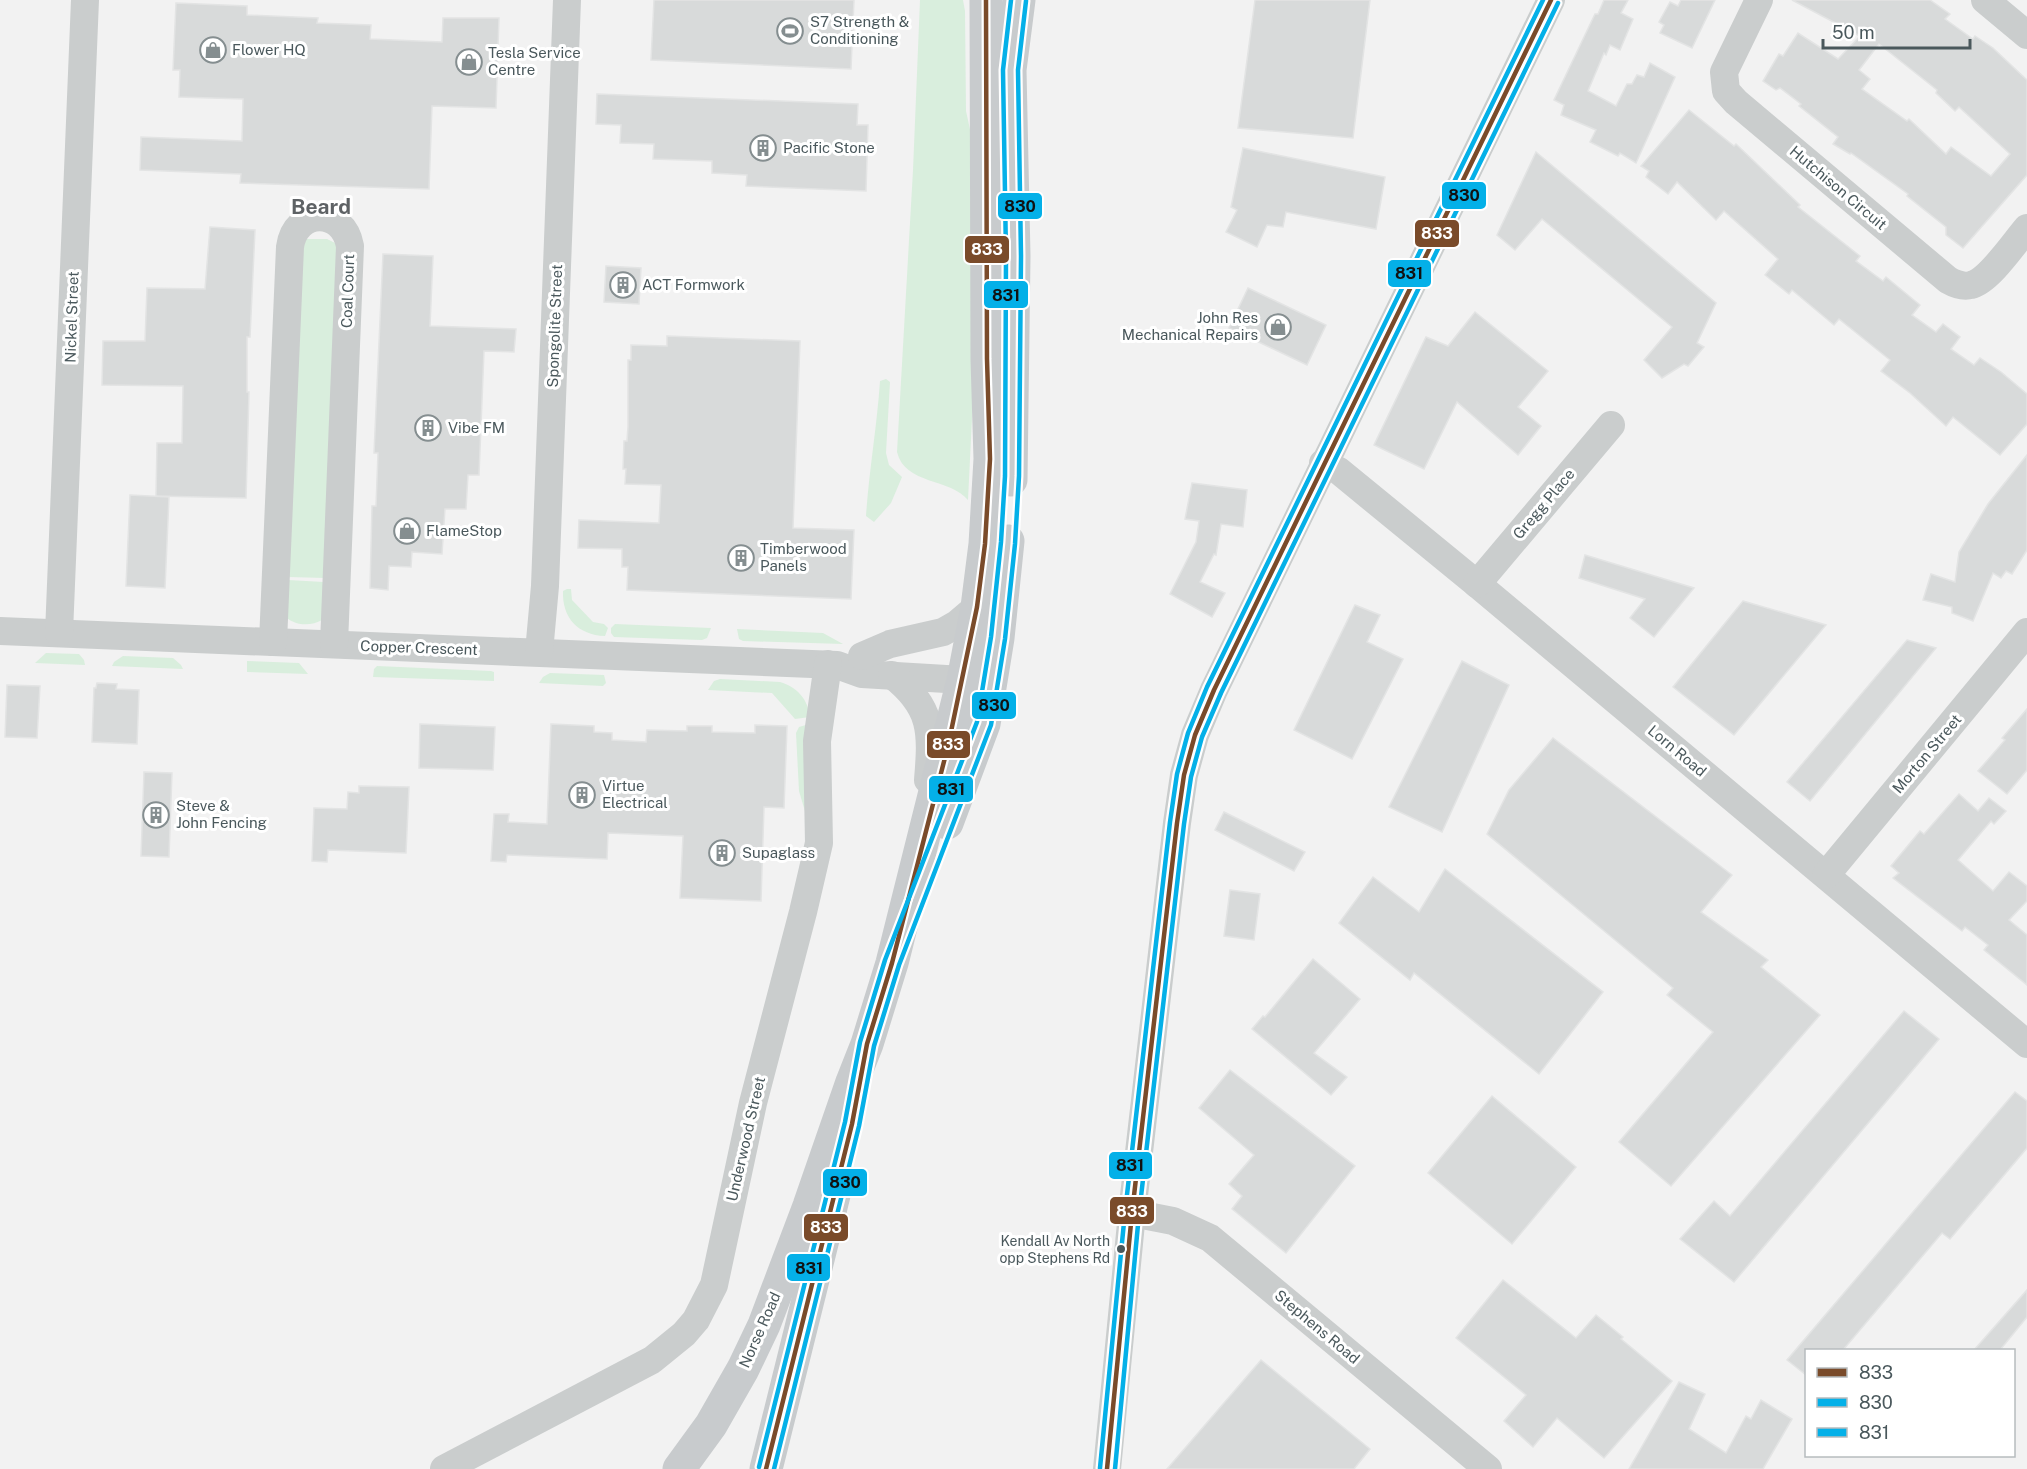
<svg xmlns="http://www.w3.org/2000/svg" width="2027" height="1469" viewBox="0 0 2027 1469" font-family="'Public Sans',sans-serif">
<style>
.green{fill:#d9eedd}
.building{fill:#d8dada;stroke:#e3e4e4;stroke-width:1.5;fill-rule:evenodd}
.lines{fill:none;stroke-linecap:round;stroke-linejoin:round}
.minor{stroke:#cacdcd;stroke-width:28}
.major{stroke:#c8cbcd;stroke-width:33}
.bus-1-casing{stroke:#fff;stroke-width:9}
.bus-2-casing{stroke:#fff;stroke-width:9}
.bus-3-casing{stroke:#fff;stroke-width:9}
.bus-1{stroke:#7a4b2a;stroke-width:4.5}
.bus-2{stroke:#04b0e8;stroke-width:4.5}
.bus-3{stroke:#04b0e8;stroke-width:4.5}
.bus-dot{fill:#4a585c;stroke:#fff;stroke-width:2}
.labels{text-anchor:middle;stroke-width:6;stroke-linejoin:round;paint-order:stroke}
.bus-label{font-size:14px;fill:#4a585c;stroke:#fff;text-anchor:end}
.poi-label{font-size:15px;fill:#4a585c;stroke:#fff;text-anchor:start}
.street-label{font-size:15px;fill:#4a585c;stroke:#fff}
.district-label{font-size:21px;font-weight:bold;fill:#5e6265;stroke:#fff}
.line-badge{stroke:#fff;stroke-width:2}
.badge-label{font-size:16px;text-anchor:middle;font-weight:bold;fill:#fff}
.pale-badge-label{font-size:16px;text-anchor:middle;font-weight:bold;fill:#111}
</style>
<rect width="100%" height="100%" fill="#f2f2f2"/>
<g class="green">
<path d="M920 0H963L965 11 966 111 971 134 973 398 968 500C950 478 905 485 897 452L913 170Z"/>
<polygon points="307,239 327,239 337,244 325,578 288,577 297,251"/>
<path d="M886 379 890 382 886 453 889 465 902 477 891 503 874 522 866 516C869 471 877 426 880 381Z"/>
<path d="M288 580 324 582 322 620C312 626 296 626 287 618Z"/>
<path d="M567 589H571L572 600 593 622 604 624 608 628 605 636C578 635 562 618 563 591Z"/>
<polygon points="615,624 711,628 707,638 702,640 614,637 611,633 611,628"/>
<polygon points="737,629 823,633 843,644 743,641 739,639"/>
<polygon points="46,653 79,654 84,660 85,665 35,663"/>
<polygon points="123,656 173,658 181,665 183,669 112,666 114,662"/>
<polygon points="247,661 299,663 308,674 247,672"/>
<polygon points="377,666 491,671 494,672 494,681 373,677 374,669"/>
<polygon points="550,673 604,675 606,683 603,686 539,683 543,677"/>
<path d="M720 679 780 682C797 687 808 699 810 717L795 719 772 693 708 690 714 681Z"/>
<polygon points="806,725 807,818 799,791 796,733 799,727"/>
</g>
<g class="building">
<polygon points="654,0 854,0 851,69 651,60"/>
<polygon points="1255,0 1370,0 1353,138 1238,128"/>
<polygon points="1604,0 1628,0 1621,13 1633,19 1620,50 1610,45 1606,55 1604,53 1588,91 1616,106 1627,84 1632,84 1637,75 1644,77 1650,63 1675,77 1636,163 1620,153 1618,156 1590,142 1596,130 1561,115 1564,105 1554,100 1595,14 1598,14"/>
<polygon points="1681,0 1715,0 1692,48 1660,33 1664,25 1659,22 1670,2 1678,6"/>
<path d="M1792 0H1930L1950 14 1945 19 1973 39 1975 36 1993 48 2027 80V175L1963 248 1946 235V227L1907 196 1908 194 1851 153 1850 154 1833 144 1838 137 1799 106 1801 104 1780 88 1776 90 1763 81 1779 54 1783 56 1798 33 1838 59 1860 36ZM1879 44 1937 90 1936 93 1955 111 1959 107 2010 154 1991 176 1951 147 1946 154 1909 119 1907 121 1862 89 1870 79 1859 70Z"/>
<polygon points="176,3 247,6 247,15 318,18 317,23 371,25 370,39 442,42 443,18 499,18 496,108 432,106 429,189 240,183 241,174 140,170 141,137 242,141 243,99 179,97 180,70 173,70"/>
<polygon points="597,94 858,104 857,125 868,125 866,191 746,186 747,175 712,173 712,161 653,159 654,144 620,143 621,125 596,124"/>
<polygon points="1689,110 1734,146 1736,144 1800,205 1798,207 1860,256 1856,261 1883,281 1886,277 1920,305 1912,315 1936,332 1943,324 1960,337 1951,349 1974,365 1980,358 2001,372 2027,394 2027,424 2000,455 1953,417 1946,426 1910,393 1881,371 1890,360 1839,319 1834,325 1792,290 1789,294 1765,275 1778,259 1724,211 1716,220 1677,182 1668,194 1646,177 1649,171 1641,166"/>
<polygon points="1243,148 1385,177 1376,229 1286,212 1283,227 1267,225 1257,247 1226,232 1237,210 1231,207"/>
<polygon points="1536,152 1716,303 1697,343 1704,347 1688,366 1684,364 1662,378 1644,360 1672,327 1542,219 1515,250 1497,235"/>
<polygon points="210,227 255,230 250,337 247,337 247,392 249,392 246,498 156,496 157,443 182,443 183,386 102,385 103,341 145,341 147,288 205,289"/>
<polygon points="383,254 433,256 430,326 516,329 514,352 484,351 479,475 468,475 466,509 445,509 442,554 412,552 411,567 389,566 388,590 370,588 372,506 376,506 378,453 374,453"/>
<polygon points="606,266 641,268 639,304 604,302"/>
<polygon points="1248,288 1326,325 1307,365 1229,328"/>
<polygon points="1475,312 1548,371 1518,407 1541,426 1518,455 1457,402 1424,469 1374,445 1426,337 1448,346"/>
<polygon points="667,336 800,341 793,528 854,530 851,599 627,590 628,567 622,567 622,549 578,548 579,520 659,523 661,485 625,484 626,469 623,469 624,441 627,441 628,427 628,360 631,360 631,345 667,346"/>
<polygon points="2027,455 2027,550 2012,574 2006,571 2001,578 1993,573 1973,621 1952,613 1952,607 1923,600 1931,574 1955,582 1959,552 1988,504"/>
<polygon points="1192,483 1247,490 1243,527 1221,524 1216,555 1214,554 1200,582 1225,593 1212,617 1170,594 1196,542 1199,521 1185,519"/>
<polygon points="130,495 169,497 165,588 126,586"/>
<polygon points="1585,555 1694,588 1654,637 1630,618 1645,599 1579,578"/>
<polygon points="1743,601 1826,625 1734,735 1673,687"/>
<polygon points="1355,605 1380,615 1367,642 1403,659 1352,759 1294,730"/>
<polygon points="1907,640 1936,648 1810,801 1787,782"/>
<polygon points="1462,661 1509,685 1442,832 1389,807"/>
<polygon points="97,683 117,684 116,689 139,690 137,744 92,742 94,688 96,688"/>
<polygon points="7,685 40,686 37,738 5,737"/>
<polygon points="2027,709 2027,770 2007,794 1978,771 2005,740 2002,738"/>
<polygon points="420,724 495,727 493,770 419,768"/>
<polygon points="551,724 594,726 594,732 612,733 612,740 646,742 647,730 687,731 687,726 712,726 712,732 755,733 755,725 787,726 784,808 764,807 761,901 680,898 683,836 608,833 607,859 507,855 506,862 491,861 494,814 509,814 508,822 547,824"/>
<polygon points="1553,738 1732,875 1701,912 1768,960 1761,967 1820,1015 1671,1186 1619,1142 1713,1032 1667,995 1673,988 1487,834 1509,790"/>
<polygon points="144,772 172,773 169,857 141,856"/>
<polygon points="359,786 409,787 406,853 328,850 327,862 312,861 314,808 347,809 348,792 359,793"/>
<polygon points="1959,794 1978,811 1989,798 2006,811 1994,824 1991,821 1958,860 1993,891 2009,872 2027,886 2027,901 2009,920 2027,935 2027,985 1984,950 1988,945 1965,927 1962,931 1893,878 1899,873 1891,866 1920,831 1924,834"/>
<polygon points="1224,812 1305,852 1294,871 1215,830"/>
<polygon points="1445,869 1603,992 1539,1074 1414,973 1410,980 1339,923 1373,877 1419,912"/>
<polygon points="1230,890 1260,894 1254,940 1224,936"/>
<polygon points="1313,959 1360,999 1314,1053 1347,1077 1331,1095 1252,1029 1263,1016 1265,1017"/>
<polygon points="1904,1011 1939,1039 1734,1282 1680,1239 1714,1201 1730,1216"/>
<polygon points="1230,1070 1355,1166 1286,1253 1232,1209 1242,1196 1229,1184 1254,1155 1199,1108"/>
<polygon points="2015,1092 2027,1101 2027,1148 1950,1239 1942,1233 1843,1350 1806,1350 1806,1375 1787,1360"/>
<polygon points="1492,1096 1576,1167 1512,1244 1428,1173"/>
<polygon points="1503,1280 1576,1338 1596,1315 1623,1337 1621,1339 1672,1381 1604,1458 1557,1418 1533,1447 1504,1421 1526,1395 1456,1338"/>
<polygon points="2027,1290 2027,1317 2000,1350 1974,1350"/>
<polygon points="1261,1360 1370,1449 1354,1469 1167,1469"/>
<polygon points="1679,1382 1705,1394 1689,1429 1726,1453 1746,1416 1751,1419 1761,1400 1792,1419 1763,1469 1629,1469"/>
</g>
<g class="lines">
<g class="minor">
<path d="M1759 0 1724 72 1726 91 1736 102 1948 280C1955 284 1963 287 1971 285 1989 281 2014 243 2027 228"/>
<polyline points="1985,0 2027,35"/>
<polyline points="1323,463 1339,471 1477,584 2027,1044"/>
<polyline points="1477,584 1611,425"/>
<polyline points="0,631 837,665 862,674 963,680"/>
<polyline points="59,633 85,0"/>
<path d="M273 642 290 247C295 208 343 207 350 246L334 644"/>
<polyline points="539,652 545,586 567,0"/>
<polyline points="862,656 890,644 943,632 957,624 977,607"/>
<path d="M892 675C933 707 932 732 928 780"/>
<polyline points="1826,875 2027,632"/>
<polyline points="1132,1213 1173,1221 1210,1238 1488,1469"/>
<polyline points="444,1469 652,1360 684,1334 696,1320 714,1285 753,1103 803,912 819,843 817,741 828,664"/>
<polyline points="1107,1469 1132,1213 1177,823 1184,775 1195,735 1214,690 1551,0"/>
</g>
<g class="major">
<polyline points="1011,480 1014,256 1010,70 1019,0"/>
<polyline points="947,823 984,724 998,638 1008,541"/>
<polyline points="679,1469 711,1425 743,1369 764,1325 809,1206 852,1082 867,1044 892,963 963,680 977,607 985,544 990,459 987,359 986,0"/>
<polyline points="766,1469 836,1187"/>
</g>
<g class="bus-1-casing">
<g id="bus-1">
<polyline points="766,1469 852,1124 867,1044 892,963 948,746 977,607 985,544 990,459 987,359 986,0"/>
<polyline points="1107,1469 1132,1213 1177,823 1184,775 1195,735 1214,690 1551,0"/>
</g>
</g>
<g class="bus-2-casing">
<g id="bus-2">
<polyline points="774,1469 859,1126 874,1046 899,965 991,725 1005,639 1015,544 1019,476 1021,256 1018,70 1026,1"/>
<polyline points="1115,1469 1139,1214 1184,824 1191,777 1202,737 1221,693 1558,3"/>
</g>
</g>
<g class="bus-3-casing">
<g id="bus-3">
<polyline points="759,1467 845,1122 860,1042 885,960 977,722 991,637 1001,542 1005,476 1006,256 1003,70 1011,0"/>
<polyline points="1100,1468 1125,1212 1170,822 1177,774 1188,733 1207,687 1543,0"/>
</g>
</g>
<use href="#bus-1" class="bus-1"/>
<use href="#bus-2" class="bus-2"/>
<use href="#bus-3" class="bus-3"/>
</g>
<defs>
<g id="stadium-ring" transform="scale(1.35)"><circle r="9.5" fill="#fff" stroke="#858e90" stroke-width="1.5"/><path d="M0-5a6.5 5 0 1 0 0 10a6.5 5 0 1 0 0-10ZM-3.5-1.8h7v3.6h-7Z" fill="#858e90"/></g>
<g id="shop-ring" transform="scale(1.35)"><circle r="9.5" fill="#fff" stroke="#858e90" stroke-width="1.5"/><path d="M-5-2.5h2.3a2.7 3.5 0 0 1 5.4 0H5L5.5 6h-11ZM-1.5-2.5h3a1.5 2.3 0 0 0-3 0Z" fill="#858e90"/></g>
<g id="building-ring" transform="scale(1.35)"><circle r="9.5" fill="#fff" stroke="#858e90" stroke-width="1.5"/><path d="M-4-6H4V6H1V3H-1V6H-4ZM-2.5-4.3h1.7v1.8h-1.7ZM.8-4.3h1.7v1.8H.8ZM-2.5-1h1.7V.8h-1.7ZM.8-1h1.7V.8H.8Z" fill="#858e90"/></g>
</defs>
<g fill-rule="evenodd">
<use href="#stadium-ring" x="790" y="31"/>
<use href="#shop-ring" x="213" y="50"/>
<use href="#shop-ring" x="469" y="62"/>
<use href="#building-ring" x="763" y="148"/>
<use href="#building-ring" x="623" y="285"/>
<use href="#shop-ring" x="1278" y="327"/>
<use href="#building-ring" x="428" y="428"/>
<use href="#shop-ring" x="407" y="531"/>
<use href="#building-ring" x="741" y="558"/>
<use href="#building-ring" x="582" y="795"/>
<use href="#building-ring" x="156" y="815"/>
<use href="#building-ring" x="722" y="853"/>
</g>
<circle class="bus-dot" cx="1121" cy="1249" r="5"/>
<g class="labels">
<g class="bus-label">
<text x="1110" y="1246">Kendall Av North<tspan x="1110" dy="17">opp Stephens Rd</tspan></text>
</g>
<g class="poi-label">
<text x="810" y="27">S7 Strength &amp;<tspan x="810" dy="17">Conditioning</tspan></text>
<text x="232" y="55">Flower HQ</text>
<text x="488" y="58">Tesla Service<tspan x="488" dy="17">Centre</tspan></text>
<text x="783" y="153">Pacific Stone</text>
<text x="642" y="290">ACT Formwork</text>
<text x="1258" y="323" text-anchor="end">John Res<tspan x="1258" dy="17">Mechanical Repairs</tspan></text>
<text x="448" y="433">Vibe FM</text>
<text x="426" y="536">FlameStop</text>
<text x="760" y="554">Timberwood<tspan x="760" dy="17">Panels</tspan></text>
<text x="602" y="791">Virtue<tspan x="602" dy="17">Electrical</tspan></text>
<text x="176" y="811">Steve &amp;<tspan x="176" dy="17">John Fencing</tspan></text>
<text x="742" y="858">Supaglass</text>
</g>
<g class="street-label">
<text transform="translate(1838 188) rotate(40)" y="5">Hutchison Circuit</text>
<text transform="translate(348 291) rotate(-88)" y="5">Coal Court</text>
<text transform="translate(72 317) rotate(-88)" y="5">Nickel Street</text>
<text transform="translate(555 326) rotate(-88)" y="5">Spongolite Street</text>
<text transform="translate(1544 504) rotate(-50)" y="5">Gregg Place</text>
<text transform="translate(419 648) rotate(2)" y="5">Copper Crescent</text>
<text transform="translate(1677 751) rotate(40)" y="5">Lorn Road</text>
<text transform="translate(1927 754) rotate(-50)" y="5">Morton Street</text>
<text transform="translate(746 1139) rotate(-77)" y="5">Underwood Street</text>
<text transform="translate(1317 1327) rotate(40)" y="5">Stephens Road</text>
<text transform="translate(760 1330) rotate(-66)" y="5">Norse Road</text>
</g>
<g class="district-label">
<text x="321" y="214">Beard</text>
</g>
</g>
<g class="line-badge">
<rect x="1441" y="181" width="46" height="29" rx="6" fill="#04b0e8"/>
<rect x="997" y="192" width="46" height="28" rx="6" fill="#04b0e8"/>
<rect x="1414" y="219" width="46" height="29" rx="6" fill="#7a4b2a"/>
<rect x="964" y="235" width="46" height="29" rx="6" fill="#7a4b2a"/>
<rect x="1387" y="259" width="45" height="29" rx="6" fill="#04b0e8"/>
<rect x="983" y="280" width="46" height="29" rx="6" fill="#04b0e8"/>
<rect x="971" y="691" width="46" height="29" rx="6" fill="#04b0e8"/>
<rect x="926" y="730" width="45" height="29" rx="6" fill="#7a4b2a"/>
<rect x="928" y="775" width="46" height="28" rx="6" fill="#04b0e8"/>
<rect x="1108" y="1151" width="45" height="29" rx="6" fill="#04b0e8"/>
<rect x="822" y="1168" width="46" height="29" rx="6" fill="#04b0e8"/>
<rect x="1109" y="1196" width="46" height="29" rx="6" fill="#7a4b2a"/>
<rect x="803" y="1213" width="46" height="29" rx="6" fill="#7a4b2a"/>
<rect x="786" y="1253" width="45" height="29" rx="6" fill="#04b0e8"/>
</g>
<g class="badge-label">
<text x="1437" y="239">833</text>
<text x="987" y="255">833</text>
<text x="948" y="750">833</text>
<text x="1132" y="1217">833</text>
<text x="826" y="1233">833</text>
</g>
<g class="pale-badge-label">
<text x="1464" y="201">830</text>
<text x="1020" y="212">830</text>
<text x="1409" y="279">831</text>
<text x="1006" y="301">831</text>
<text x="994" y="711">830</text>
<text x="951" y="795">831</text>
<text x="1130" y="1171">831</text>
<text x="845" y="1188">830</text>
<text x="809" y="1274">831</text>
</g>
<rect x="1805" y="1349" width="210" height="108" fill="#ffffff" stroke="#b7bcbe" stroke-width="1.5"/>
<rect x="1817" y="1368" width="30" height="9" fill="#7a4b2a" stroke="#b7bcbe" stroke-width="1.5"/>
<text x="1859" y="1379" font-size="18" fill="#4a585c">833</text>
<rect x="1817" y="1398" width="30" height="9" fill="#04b0e8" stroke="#b7bcbe" stroke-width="1.5"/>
<text x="1859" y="1409" font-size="18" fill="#4a585c">830</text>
<rect x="1817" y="1428" width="30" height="9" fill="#04b0e8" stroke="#b7bcbe" stroke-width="1.5"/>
<text x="1859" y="1439" font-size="18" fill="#4a585c">831</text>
<path d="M1823 39v9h147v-9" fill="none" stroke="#4a585c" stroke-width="3"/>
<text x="1832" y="39" font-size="18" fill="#4a585c" stroke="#ffffff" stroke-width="4.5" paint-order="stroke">50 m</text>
</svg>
